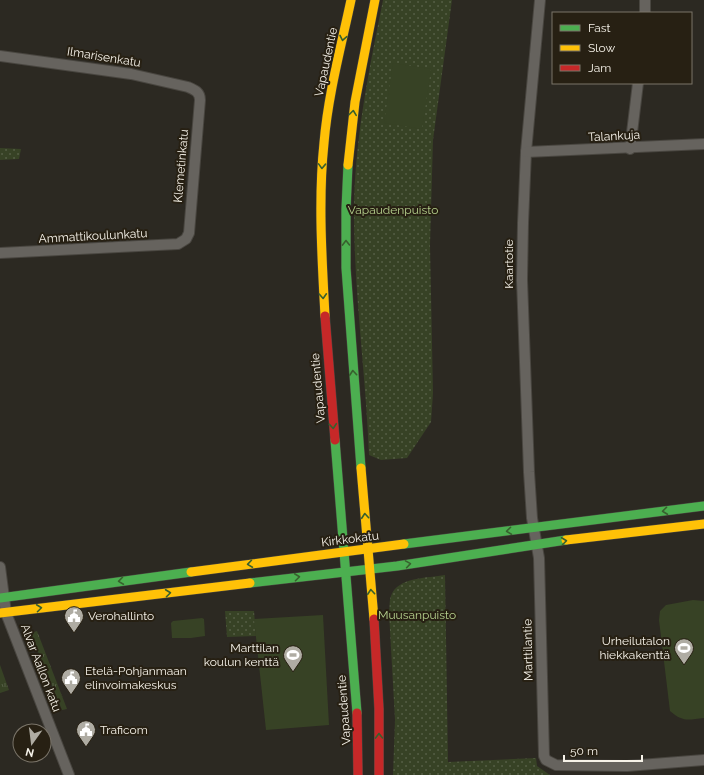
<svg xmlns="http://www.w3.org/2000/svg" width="704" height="775" viewBox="0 0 704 775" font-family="Raleway,sans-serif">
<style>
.grass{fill:url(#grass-tufts)}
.park{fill:url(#park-dots)}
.pitch{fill:#374225}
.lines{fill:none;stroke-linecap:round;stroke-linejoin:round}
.street-casing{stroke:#494640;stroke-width:12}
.fast-casing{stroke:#494640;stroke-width:10}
.slow-casing{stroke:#494640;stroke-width:10}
.jam-casing{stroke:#494640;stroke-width:10}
.street{stroke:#66635e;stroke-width:10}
.fast{stroke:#4caf50;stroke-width:9}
.slow{stroke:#ffc107;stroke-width:9}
.jam{stroke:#c62828;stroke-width:9}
.oneway{stroke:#38602e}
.labels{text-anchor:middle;stroke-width:4;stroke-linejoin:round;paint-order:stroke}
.street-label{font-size:12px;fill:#f6f2e9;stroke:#272013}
.park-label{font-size:12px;fill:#b6d18e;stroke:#272013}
.poi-label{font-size:12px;fill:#f6f2e9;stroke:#272013;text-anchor:start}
</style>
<defs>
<pattern id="grass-tufts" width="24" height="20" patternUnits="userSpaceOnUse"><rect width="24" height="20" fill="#374225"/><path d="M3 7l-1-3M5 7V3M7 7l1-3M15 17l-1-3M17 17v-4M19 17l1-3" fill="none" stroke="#555e45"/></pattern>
<pattern id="park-dots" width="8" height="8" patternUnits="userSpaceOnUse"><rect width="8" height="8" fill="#374225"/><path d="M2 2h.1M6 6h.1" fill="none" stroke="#555e45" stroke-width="1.8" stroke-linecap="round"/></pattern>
</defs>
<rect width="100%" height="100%" fill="#2c2922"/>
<g class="grass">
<polygon points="37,631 67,709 62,710 32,637 34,632"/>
<polygon points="0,665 9,690 0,693"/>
</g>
<g class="park">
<path d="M383 0H452L433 140 430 245 433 393 431 422 407 458 381 460 369 455C366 375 354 294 354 213 354 142 369 70 383 0Z"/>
<polygon points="0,148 21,149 19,159 0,160"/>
<path d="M445 575 448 762 536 758 537 766 550 775H393L395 720 389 612C390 607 389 601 391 596 397 577 428 578 445 575Z"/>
<polygon points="225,611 254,611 256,636 227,637"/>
</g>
<g class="pitch">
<polygon points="393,63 431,69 422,129 384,123"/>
<path d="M693 600 704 601V718C687 720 683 722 670 711L659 620 660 611 666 605Z"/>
<polygon points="323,615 329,725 266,730 254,619"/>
<polygon points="202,618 204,619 205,636 191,638 172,638 171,623 173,621"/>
</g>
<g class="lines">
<g class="street-casing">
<g id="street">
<polyline points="540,0 526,152 523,223 522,280 529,472 532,518 539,558 544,756 546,760 556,765 627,766 704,760"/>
<polyline points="645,0 645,13"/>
<path d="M0 56 131 74 188 87C195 90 200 92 200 100L189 233 186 239 178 244 0 253"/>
<polyline points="630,149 638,83"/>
<polyline points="526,152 704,144"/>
<polyline points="0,567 6,613 69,775"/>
</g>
</g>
<g class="fast-casing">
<g id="fast">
<polyline points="348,165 346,209 346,268 361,468"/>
<polyline points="335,440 357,713"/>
<polyline points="404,544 704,506"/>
<polyline points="250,583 397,566 566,540"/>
<polyline points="0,598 191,572"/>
</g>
</g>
<g class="slow-casing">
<g id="slow">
<polyline points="348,165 355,102 375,0"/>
<path d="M325 316C322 259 318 200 324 143 328 95 341 47 351 0"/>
<polyline points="361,468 374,619"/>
<polyline points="566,540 704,524"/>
<polyline points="191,572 404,544"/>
<polyline points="0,613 250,583"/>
</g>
</g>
<g class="jam-casing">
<g id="jam">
<polyline points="325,316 335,440"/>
<polyline points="374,619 379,709 379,775"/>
<polyline points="357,713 358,775"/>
</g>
</g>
<use href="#street" class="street"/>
<use href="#fast" class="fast"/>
<use href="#slow" class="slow"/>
<use href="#jam" class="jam"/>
</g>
<defs><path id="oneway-chevron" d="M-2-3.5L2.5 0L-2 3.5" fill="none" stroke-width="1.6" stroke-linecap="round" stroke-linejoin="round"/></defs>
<g class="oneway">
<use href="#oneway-chevron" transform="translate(343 38) rotate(101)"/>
<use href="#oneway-chevron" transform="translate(353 113) rotate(-83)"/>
<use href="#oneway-chevron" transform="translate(322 166) rotate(92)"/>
<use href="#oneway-chevron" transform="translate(346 243) rotate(-91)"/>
<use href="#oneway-chevron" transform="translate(323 296) rotate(87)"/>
<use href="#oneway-chevron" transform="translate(353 373) rotate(-95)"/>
<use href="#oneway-chevron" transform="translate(333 426) rotate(85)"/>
<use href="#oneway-chevron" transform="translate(665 511) rotate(173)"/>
<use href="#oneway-chevron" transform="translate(365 516) rotate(-95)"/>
<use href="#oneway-chevron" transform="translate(509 531) rotate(173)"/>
<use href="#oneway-chevron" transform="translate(564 541) rotate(-7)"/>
<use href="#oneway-chevron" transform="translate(250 564) rotate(172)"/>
<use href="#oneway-chevron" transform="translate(408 564) rotate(-9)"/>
<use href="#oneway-chevron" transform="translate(297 577) rotate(-7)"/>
<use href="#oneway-chevron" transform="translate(121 581) rotate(172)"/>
<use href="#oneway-chevron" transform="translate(371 592) rotate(-95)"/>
<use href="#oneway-chevron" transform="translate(168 593) rotate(-7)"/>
<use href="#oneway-chevron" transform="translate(39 608) rotate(-7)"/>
<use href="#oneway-chevron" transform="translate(379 736) rotate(-91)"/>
</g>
<defs>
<g id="civic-pin" transform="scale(1)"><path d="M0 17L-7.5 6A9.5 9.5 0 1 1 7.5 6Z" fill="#afaca3" stroke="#272013"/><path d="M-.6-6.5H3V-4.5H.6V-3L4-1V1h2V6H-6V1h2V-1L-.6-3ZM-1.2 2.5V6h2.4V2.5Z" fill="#fff"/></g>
<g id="stadium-pin" transform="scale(1)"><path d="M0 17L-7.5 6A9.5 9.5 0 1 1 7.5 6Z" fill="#afaca3" stroke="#272013"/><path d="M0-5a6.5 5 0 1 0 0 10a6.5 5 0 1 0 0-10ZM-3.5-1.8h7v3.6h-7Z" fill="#fff"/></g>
</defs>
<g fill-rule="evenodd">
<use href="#civic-pin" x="74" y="616"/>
<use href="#stadium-pin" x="684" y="648"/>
<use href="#stadium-pin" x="293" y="655"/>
<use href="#civic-pin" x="71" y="678"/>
<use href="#civic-pin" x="86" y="730"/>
</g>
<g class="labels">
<g class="street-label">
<text transform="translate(104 57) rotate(9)" y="4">Ilmarisenkatu</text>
<text transform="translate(326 62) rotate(-78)" y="4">Vapaudentie</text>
<text transform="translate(614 136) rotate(-3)" y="4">Talankuja</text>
<text transform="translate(181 166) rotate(-85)" y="4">Klemetinkatu</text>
<text transform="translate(93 236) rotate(-3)" y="4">Ammattikoulunkatu</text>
<text transform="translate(509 264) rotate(-90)" y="4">Kaartotie</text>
<text transform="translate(318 388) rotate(-95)" y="4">Vapaudentie</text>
<text transform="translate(350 539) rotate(-7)" y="4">Kirkkokatu</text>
<text transform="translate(528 650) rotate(-91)" y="4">Marttilantie</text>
<text transform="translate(41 668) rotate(69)" y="4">Alvar Aallon katu</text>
<text transform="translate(344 710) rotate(-94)" y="4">Vapaudentie</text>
</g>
<g class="park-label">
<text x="393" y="214">Vapaudenpuisto</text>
<text x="417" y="619">Muusanpuisto</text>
</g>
<g class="poi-label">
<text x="88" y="620">Verohallinto</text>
<text x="670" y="645" text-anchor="end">Urheilutalon<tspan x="670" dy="14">hiekkakenttä</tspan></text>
<text x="279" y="652" text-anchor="end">Marttilan<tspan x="279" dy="14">koulun kenttä</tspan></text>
<text x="85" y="675">Etelä-Pohjanmaan<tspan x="85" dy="14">elinvoimakeskus</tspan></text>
<text x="100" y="734">Traficom</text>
</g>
</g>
<rect x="552" y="12" width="140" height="72" fill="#272013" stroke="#7a7469"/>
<rect x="560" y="25" width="20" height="6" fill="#4caf50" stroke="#7a7469"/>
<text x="588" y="32" font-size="12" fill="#f6f2e9">Fast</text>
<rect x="560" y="45" width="20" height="6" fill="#ffc107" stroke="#7a7469"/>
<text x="588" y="52" font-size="12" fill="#f6f2e9">Slow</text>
<rect x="560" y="65" width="20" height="6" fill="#c62828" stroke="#7a7469"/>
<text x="588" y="72" font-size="12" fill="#f6f2e9">Jam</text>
<g transform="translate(32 743) rotate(194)"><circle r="19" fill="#272013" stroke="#7a7469"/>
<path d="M0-3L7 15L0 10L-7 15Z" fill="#afaca3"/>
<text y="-6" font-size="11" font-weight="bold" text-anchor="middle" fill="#f6f2e9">N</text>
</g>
<path d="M564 755v6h78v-6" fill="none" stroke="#f6f2e9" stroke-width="2"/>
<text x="570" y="755" font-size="12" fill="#f6f2e9" stroke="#272013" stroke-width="3" paint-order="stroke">50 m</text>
</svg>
